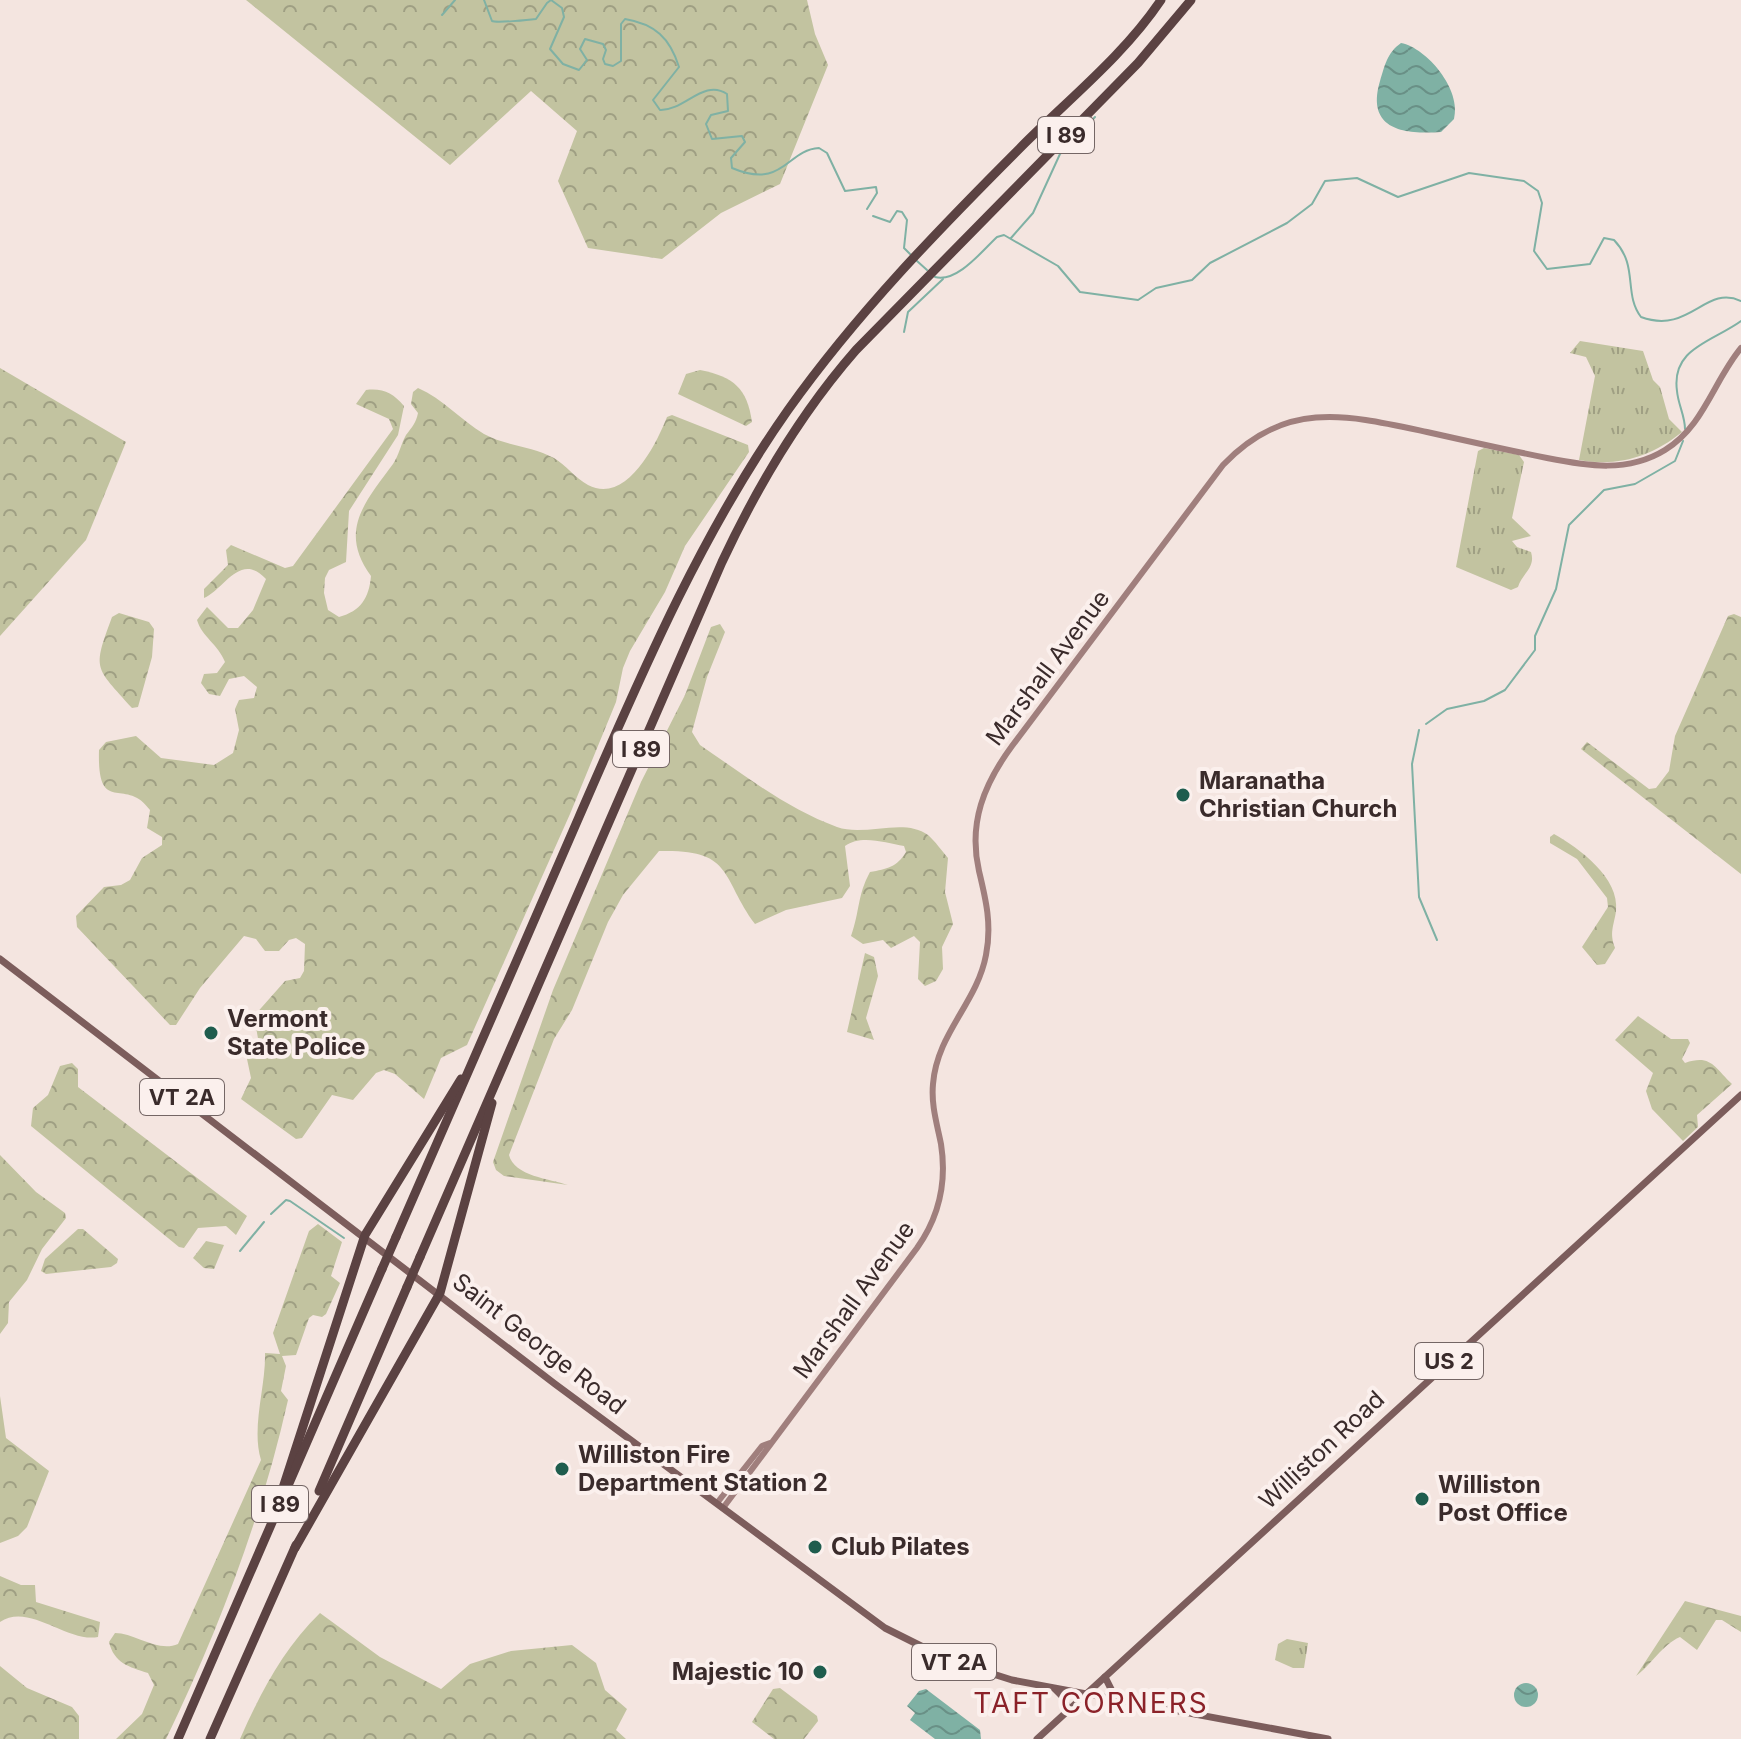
<svg xmlns="http://www.w3.org/2000/svg" width="1741" height="1739" viewBox="0 0 1741 1739" font-family="Inter,sans-serif">
<style>
.grass{fill:url(#grass-tufts)}
.forest{fill:url(#forest-crowns)}
.water{fill:url(#water-waves)}
.lines{fill:none;stroke-linecap:round;stroke-linejoin:round}
.stream{stroke:#7fb1a4;stroke-width:2}
.secondary{stroke:#a07f7d;stroke-width:6}
.primary{stroke:#7c5d5c;stroke-width:7}
.motorway{stroke:#5b4242;stroke-width:9}
.motorway-bridge{stroke:#5b4242;stroke-width:9}
.poi-dot{fill:#1f5d4e;stroke:#fbf0ed;stroke-width:3}
.labels{text-anchor:middle;stroke-width:8;stroke-linejoin:round;paint-order:stroke}
.shield{fill:#fbf0ed;stroke:#746665;stroke-width:2}
.shield-label{font-size:22px;font-weight:bold;fill:#3a2b2b}
.street-label{font-size:24px;fill:#3a2b2b;stroke:#fbf0ed}
.poi-label{font-size:24px;font-weight:bold;fill:#3a2b2b;stroke:#fbf0ed;text-anchor:start}
.quarter-label{font-size:28px;letter-spacing:2px;fill:#8b2229;stroke:#fbf0ed}
</style>
<defs>
<pattern id="grass-tufts" width="24" height="20" patternUnits="userSpaceOnUse" patternTransform="scale(2)"><rect width="24" height="20" fill="#c2c3a0"/><path d="M3 7l-1-3M5 7V3M7 7l1-3M15 17l-1-3M17 17v-4M19 17l1-3" fill="none" stroke="#9f9f83"/></pattern>
<pattern id="forest-crowns" width="20" height="18" patternUnits="userSpaceOnUse" patternTransform="scale(2)"><rect width="20" height="18" fill="#c2c3a0"/><path d="M2 6a3 3 0 1 1 6 0M12 15a3 3 0 1 1 6 0" fill="none" stroke="#9f9f83"/></pattern>
<pattern id="water-waves" width="16" height="10" patternUnits="userSpaceOnUse" patternTransform="scale(2)"><rect width="16" height="10" fill="#7fb1a4"/><path d="M0 5q4-4 8 0t8 0" fill="none" stroke="#699086"/></pattern>
</defs>
<rect width="100%" height="100%" fill="#f4e5e0"/>
<g class="grass">
<path d="M1580 341 1643 351 1653 380 1660 387 1669 419 1682 432C1651 457 1618 467 1579 460L1595 376 1586 357 1570 353Z"/>
<path d="M1484 448 1519 455 1524 462 1512 518 1531 536 1512 541 1517 547 1531 552C1536 568 1522 573 1518 587L1511 590 1456 567 1478 451Z"/>
<polygon points="1287,1639 1308,1643 1304,1668 1293,1668 1275,1660 1278,1644"/>
</g>
<g class="forest">
<polygon points="246,0 807,0 815,34 828,65 780,184 721,213 662,259 588,248 558,181 577,131 531,91 450,165"/>
<polygon points="0,368 126,442 86,540 0,636"/>
<path d="M700 370C734 377 747 388 752 422L746 426 678 394 686 374Z"/>
<path d="M418 388C443 399 461 420 484 434 506 446 532 446 554 458 566 465 575 478 588 485 626 505 656 445 667 417L672 415 748 445 749 452 685 546 665 592 630 651 623 668 616 702 570 814 467 1045 441 1058 424 1099 395 1074 384 1070 376 1073 353 1100 332 1095 302 1138 296 1139 241 1099 251 1078 247 1059 259 1044 254 1016 285 981 300 978 304 971 305 944 296 938 289 940 279 951H265L256 939 244 936 200 988 176 1025H170L77 927 76 916 104 887 121 885 130 880 142 858 162 845V837L147 828 150 810C125 775 97 818 99 750L106 742 136 736 161 758 214 765 233 753 239 730 235 709 239 700 254 698 257 687 244 676 229 679 220 696 209 694 201 683 204 674 217 673 225 662C218 644 202 637 197 620L207 607 228 628H238L253 610 266 579C240 551 224 590 204 598V589L228 565 226 550 231 545 285 568 293 566 393 429 389 419 356 404 366 390C383 388 393 393 404 406L398 435 349 511 346 562 329 570 325 578 324 593 328 610 339 617C361 611 369 598 371 576 338 531 365 502 393 464 399 455 401 444 406 435 412 427 416 423 418 413L411 404 413 392Z"/>
<path d="M119 613 149 622 154 629 152 657 138 707 132 708C95 666 92 671 112 617Z"/>
<polygon points="1734,614 1741,617 1741,874 1581,749 1587,742 1649,789 1656,788 1669,771 1675,736 1728,616"/>
<path d="M720 624 725 632 707 677 692 732 700 745C743 774 787 809 837 827 865 837 904 817 928 835 935 841 942 851 948 858L945 892 953 924 942 947 943 969 936 981 925 986 918 979 920 942 914 936 891 948 883 940 863 944 851 936C860 911 857 896 870 872 887 869 897 867 906 852L904 846C886 843 861 834 845 846L850 886 842 898 786 910 755 924C720 876 734 849 659 851L623 895 608 922 572 1010 554 1039 509 1155C514 1176 550 1179 568 1185L504 1176 496 1170 493 1162 553 990 641 782 685 695 711 627Z"/>
<path d="M1554 834C1579 848 1620 878 1616 911 1614 926 1609 932 1615 948L1605 964 1597 965 1582 947 1608 907 1607 898 1577 859 1550 843V837Z"/>
<polygon points="865,953 874,957 878,976 866,1018 874,1040 847,1032"/>
<path d="M1638 1016 1671 1039H1688L1690 1043 1682 1059 1685 1063C1711 1054 1714 1067 1732 1084L1697 1115 1698 1127 1683 1141 1652 1109 1646 1091 1653 1073 1615 1040Z"/>
<polygon points="72,1063 78,1069 78,1087 247,1216 236,1235 226,1226 198,1228 184,1248 179,1247 31,1126 33,1108 48,1095 60,1066"/>
<polygon points="0,1155 36,1192 65,1213 66,1218 42,1249 27,1280 9,1302 8,1323 0,1334"/>
<path d="M318 1224 342 1242 331 1276 340 1283 326 1314 322 1317 313 1315 309 1318 296 1355 282 1356 286 1366 281 1391 288 1400C262 1516 218 1632 166 1739H116L142 1714 154 1685 148 1673C129 1667 114 1663 109 1642L115 1633C135 1633 158 1653 178 1644L261 1460C251 1427 266 1387 265 1353L280 1354 273 1333 309 1231Z"/>
<polygon points="78,1229 83,1229 118,1259 117,1263 111,1267 46,1274 41,1271 45,1259"/>
<polygon points="206,1241 224,1245 214,1269 204,1268 193,1258"/>
<polygon points="0,1396 6,1438 49,1471 27,1527 18,1536 0,1543"/>
<path d="M0 1576 21 1585H35L36 1602 100 1622 98 1637C67 1643 29 1602 0 1622Z"/>
<path d="M1685 1601 1741 1616V1632L1722 1620H1716L1697 1650 1680 1637C1662 1645 1652 1664 1636 1676Z"/>
<path d="M320 1613 380 1657 441 1689 470 1664 511 1651 572 1645 596 1663 605 1690 627 1709 616 1730 626 1739H240C261 1692 283 1649 320 1613Z"/>
<polygon points="0,1666 27,1688 72,1707 79,1716 79,1739 0,1739"/>
<polygon points="780,1688 817,1716 818,1721 804,1739 774,1739 752,1722 773,1689"/>
</g>
<g class="water">
<path d="M1401 43C1427 48 1462 90 1454 119L1441 132C1401 135 1366 128 1380 81 1385 65 1387 53 1401 43Z"/>
<circle cx="1526" cy="1695" r="12"/>
<polygon points="926,1689 980,1730 981,1739 935,1739 910,1720 915,1713 907,1706 919,1691"/>
</g>
<g class="lines">
<g class="stream">
<path d="M484 0 492 21C496 23 529 20 536 19L547 3 551 0 562 8 564 17 550 49 563 64 579 70 587 60 580 49 585 39 603 44 606 50 603 59 605 64 613 66 621 61V24L625 19C655 24 670 38 679 67L653 100 660 110C684 111 704 78 727 94L728 111 711 115 706 124 712 139 742 136 745 142 731 158 732 168C784 190 786 150 819 148L827 153 845 191 876 187 877 193 867 209"/>
<polyline points="442,15 455,0"/>
<polyline points="873,216 890,222 897,211 902,212 907,220 904,248 910,254"/>
<polyline points="1011,238 1033,213 1060,154 1095,117"/>
<polyline points="917,261 927,270"/>
<path d="M935 277C957 283 982 251 997 237L1004 235 1058 266 1080 292 1138 300 1156 288 1192 280 1210 263 1287 223 1312 204 1325 181 1357 178 1398 197 1469 173 1524 181 1538 191 1542 203 1534 251 1547 269 1590 264 1604 238 1614 240C1639 266 1623 293 1641 317 1690 335 1705 284 1741 301"/>
<polyline points="904,332 908,312 943,279"/>
<path d="M1685 429C1685 416 1678 404 1677 391 1671 348 1712 342 1741 321"/>
<polyline points="1426,724 1447,709 1484,701 1505,690 1535,650 1535,636 1556,589 1569,525 1604,490 1635,484 1675,461 1683,441"/>
<polyline points="1419,730 1412,764 1419,897 1437,940"/>
<polyline points="271,1214 286,1200 290,1201 344,1238"/>
<polyline points="240,1251 264,1222"/>
</g>
<g class="secondary">
<polyline points="717,1503 762,1446 770,1443"/>
<path d="M723 1508 917 1248C939 1217 947 1182 941 1144 937 1124 931 1105 933 1084 937 1033 977 1003 986 955 992 925 986 900 979 871 968 823 984 784 1012 746L1223 465C1286 399 1348 415 1427 432 1467 441 1507 450 1547 458 1587 466 1628 473 1665 450 1704 426 1713 382 1741 348"/>
</g>
<g class="primary">
<polyline points="0,959 555,1384 885,1628 949,1660 1012,1680 1328,1739"/>
<polyline points="1105,1677 1115,1697"/>
<polyline points="1055,1689 1065,1699 1067,1712"/>
<polyline points="1037,1739 1741,1095"/>
</g>
<g class="motorway">
<path d="M396 1237C458 1097 518 957 579 817 640 677 700 535 788 410 857 313 940 228 1023 145 1070 98 1124 55 1161 0"/>
<path d="M420 1257 722 562C758 485 800 414 856 350L1138 63 1191 0"/>
<polyline points="283,1488 365,1235 461,1079"/>
<polyline points="319,1491 407,1287"/>
<polyline points="295,1548 440,1293 492,1103"/>
<polyline points="178,1739 382,1269"/>
<polyline points="210,1739 296,1545"/>
</g>
<g class="motorway-bridge">
<polyline points="382,1269 396,1237"/>
<polyline points="407,1287 420,1257"/>
</g>
</g>
<g class="poi-dot">
<circle cx="1183" cy="795" r="8"/>
<circle cx="211" cy="1033" r="8"/>
<circle cx="562" cy="1469" r="8"/>
<circle cx="1422" cy="1499" r="8"/>
<circle cx="815" cy="1547" r="8"/>
<circle cx="820" cy="1672" r="8"/>
</g>
<g class="labels">
<g class="shield">
<rect x="1038" y="117" width="56" height="36" rx="6"/>
<rect x="613" y="731" width="56" height="36" rx="6"/>
<rect x="140" y="1079" width="84" height="36" rx="6"/>
<rect x="1415" y="1343" width="68" height="36" rx="6"/>
<rect x="252" y="1486" width="56" height="36" rx="6"/>
<rect x="912" y="1644" width="84" height="36" rx="6"/>
</g>
<g class="shield-label">
<text x="1066" y="143">I 89</text>
<text x="641" y="757">I 89</text>
<text x="182" y="1105">VT 2A</text>
<text x="1449" y="1369">US 2</text>
<text x="280" y="1512">I 89</text>
<text x="954" y="1670">VT 2A</text>
</g>
<g class="street-label">
<text transform="translate(1048 668) rotate(-53)" y="8">Marshall Avenue</text>
<text transform="translate(854 1300) rotate(-54)" y="8">Marshall Avenue</text>
<text transform="translate(539 1344) rotate(38)" y="8">Saint George Road</text>
<text transform="translate(1322 1450) rotate(-43)" y="8">Williston Road</text>
</g>
<g class="poi-label">
<text x="1199" y="789">Maranatha<tspan x="1199" dy="28">Christian Church</tspan></text>
<text x="227" y="1027">Vermont<tspan x="227" dy="28">State Police</tspan></text>
<text x="578" y="1463">Williston Fire<tspan x="578" dy="28">Department Station 2</tspan></text>
<text x="1438" y="1493">Williston<tspan x="1438" dy="28">Post Office</tspan></text>
<text x="831" y="1555">Club Pilates</text>
<text x="804" y="1680" text-anchor="end">Majestic 10</text>
</g>
<g class="quarter-label">
<text x="1091" y="1713">TAFT CORNERS</text>
</g>
</g>
</svg>
